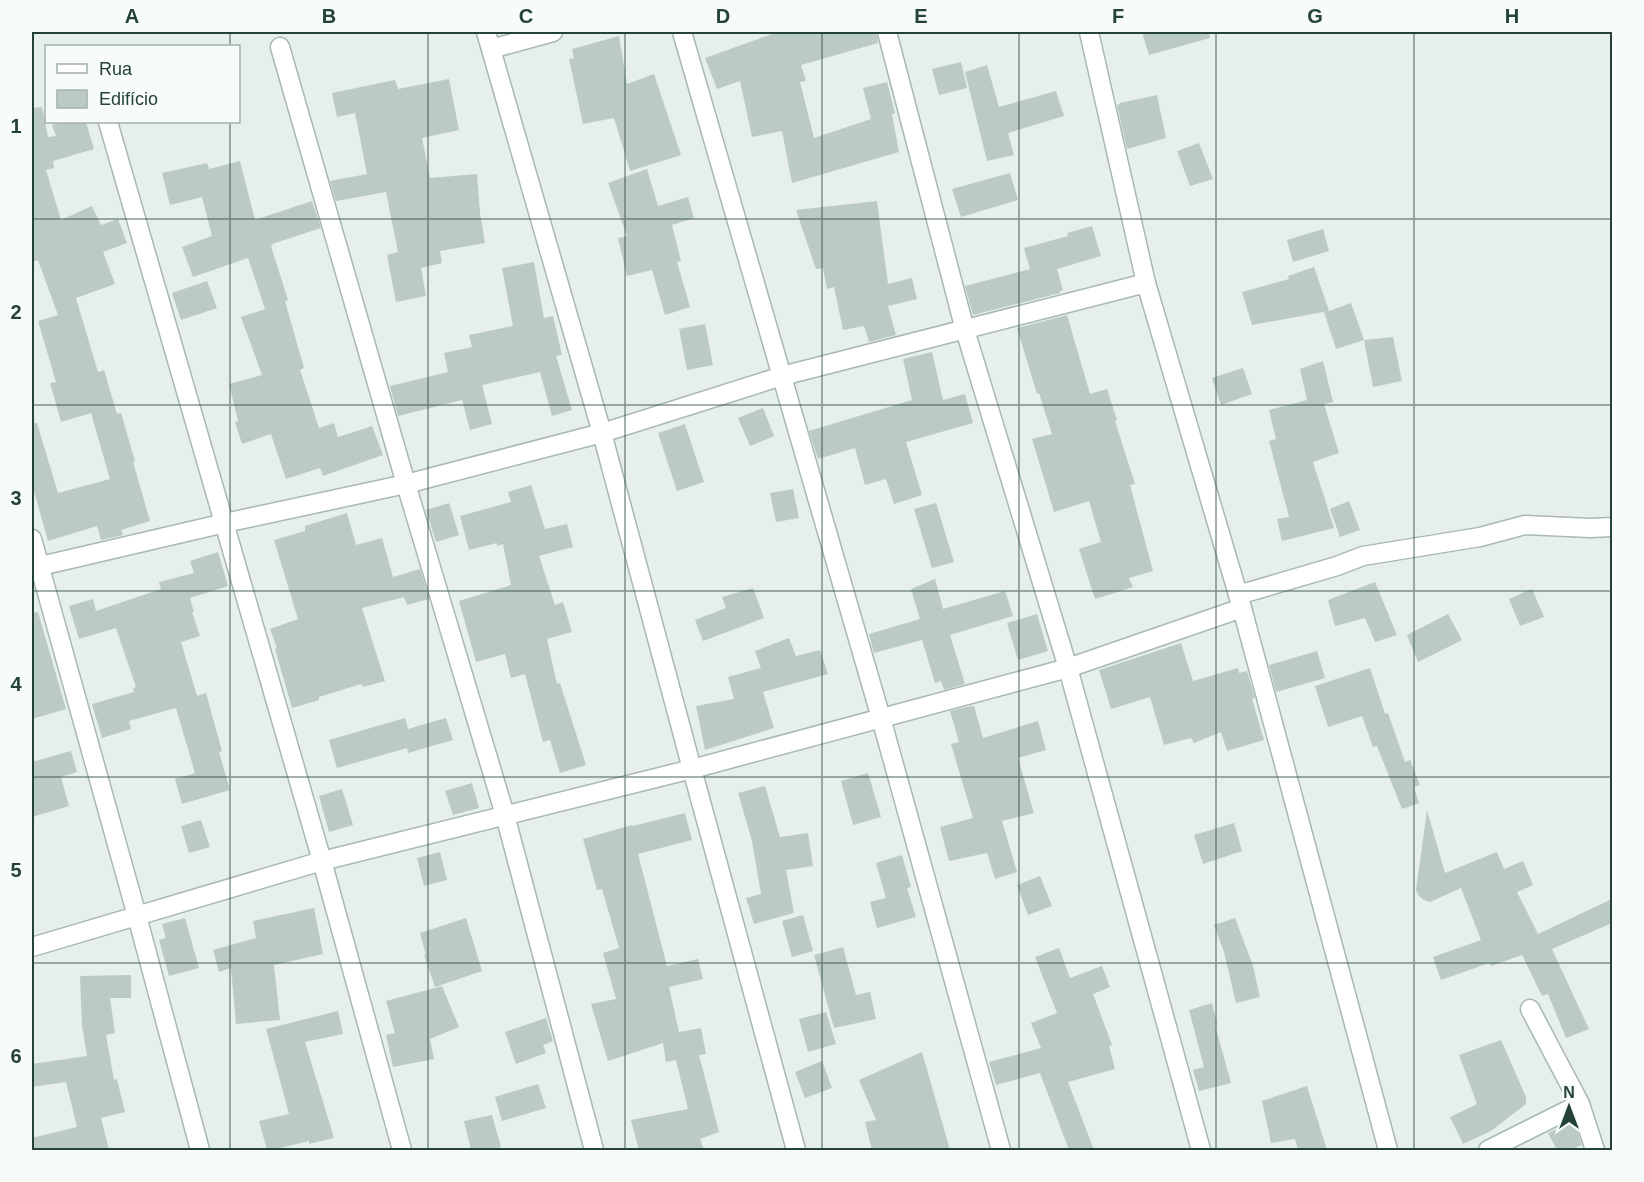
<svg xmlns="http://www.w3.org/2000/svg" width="1644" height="1182" viewBox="0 0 1644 1182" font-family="Helvetica,sans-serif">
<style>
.building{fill:#bbcac4}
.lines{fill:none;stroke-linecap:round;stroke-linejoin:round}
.minor-casing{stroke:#a8b8b2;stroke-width:21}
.minor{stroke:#fff;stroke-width:18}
.grid{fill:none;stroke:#24423a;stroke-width:1.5;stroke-opacity:0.55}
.neatline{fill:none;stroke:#24423a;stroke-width:2}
.grid-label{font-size:20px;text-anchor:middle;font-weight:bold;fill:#24423a}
</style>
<rect width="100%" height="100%" fill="#e6efeb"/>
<g class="building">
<polygon points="778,32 876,32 878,43 801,65 806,81 800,82 814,138 871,119 863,88 887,82 895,113 892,114 899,152 792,183 782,131 752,137 740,81 717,89 705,58"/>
<polygon points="1142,32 1209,32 1210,38 1149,55"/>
<polygon points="619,36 627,84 654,74 681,155 630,171 614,118 583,124 569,59 574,58 572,49"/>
<polygon points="961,62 967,88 939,95 932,69"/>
<polygon points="987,65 999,107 1056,91 1064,116 1008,133 1014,155 987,161 965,72"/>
<polygon points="449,79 459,130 422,138 430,178 477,174 480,213 485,243 440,251 442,263 421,268 426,296 396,302 387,255 398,252 386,192 336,201 330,181 367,174 355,113 337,117 332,93 395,80 398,89"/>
<polygon points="1157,95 1166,138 1127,149 1117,105 1120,104 1120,103"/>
<polygon points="42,107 48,137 56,136 52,125 64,122 86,122 94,149 53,161 54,168 46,170 61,220 92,206 101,225 118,219 127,243 103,252 115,284 76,298 98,372 104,370 117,414 121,413 135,461 133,462 150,521 121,530 123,535 101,540 97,526 48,541 32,484 32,423 37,423 58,493 110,479 91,413 61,422 50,383 56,382 38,321 58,315 38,260 32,262 32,108"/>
<polygon points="1199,143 1213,179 1190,186 1177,151"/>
<polygon points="240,161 255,220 312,201 321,228 272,244 273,245 271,246 288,300 285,301 304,368 300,370 319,428 334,423 338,437 372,426 383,455 323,476 320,468 286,479 271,434 242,444 235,422 238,421 229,384 262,375 241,317 265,309 248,258 193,277 182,247 212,236 202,197 170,205 162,173 207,163 209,169"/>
<polygon points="647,169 658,206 688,197 694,218 672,225 681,261 677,262 690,307 665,315 652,270 627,276 618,238 627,236 608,183"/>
<polygon points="1010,173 1018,200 961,217 952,189"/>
<polygon points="877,201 888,284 912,278 917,299 888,306 896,335 869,342 864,326 843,330 834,287 827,289 823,268 816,269 796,210"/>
<polygon points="1092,226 1101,256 1057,269 1063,290 1060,291 1060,293 973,315 965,286 1030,269 1024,248 1068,236 1067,233"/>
<polygon points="1323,229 1329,251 1293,262 1287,240"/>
<polygon points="534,262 544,318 553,316 562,355 556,356 572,410 552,416 540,372 482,385 492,424 470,430 462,400 398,416 390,386 448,372 444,353 472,347 469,335 513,326 502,268"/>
<polygon points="1314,267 1329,311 1351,303 1364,340 1336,349 1324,312 1329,311 1252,325 1242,292 1289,279 1288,276"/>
<polygon points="207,281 217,308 181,320 172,293"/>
<polygon points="1067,315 1090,394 1107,389 1117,420 1115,421 1135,484 1130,485 1153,571 1129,578 1133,587 1095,599 1079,549 1101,542 1089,501 1054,512 1032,439 1052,434 1039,393 1037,394 1017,328"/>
<polygon points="705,324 713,365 687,370 679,329"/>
<polygon points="1393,337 1402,381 1373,387 1364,340"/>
<polygon points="932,352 943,400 965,394 973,423 906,442 922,495 894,504 886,479 865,485 855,448 818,459 809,431 912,400 903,359"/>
<polygon points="1323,361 1333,402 1324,404 1339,453 1313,462 1334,528 1282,541 1277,519 1289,517 1269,441 1276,439 1269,410 1307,400 1300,369"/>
<polygon points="1243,368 1252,394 1221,405 1212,378"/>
<polygon points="763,408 774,436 750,446 738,418"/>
<polygon points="685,424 704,482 677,491 658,433"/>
<polygon points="531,485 545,529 567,524 573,547 539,556 555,605 563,602 572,632 547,639 557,684 560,683 586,765 560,773 550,740 543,742 525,674 511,678 505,654 476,662 459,601 511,585 503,544 497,546 497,543 469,550 460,516 511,502 508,492"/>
<polygon points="793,489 799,518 776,522 770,493"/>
<polygon points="1349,501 1360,530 1340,537 1330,509"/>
<polygon points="449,503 459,535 436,542 426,510"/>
<polygon points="936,503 954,562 932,568 914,509"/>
<polygon points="347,513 356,545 382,538 393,577 420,569 429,599 407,605 404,597 362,608 385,681 363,687 361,684 319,697 319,700 292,708 275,649 277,648 270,629 298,619 274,540 305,531 305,526"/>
<polygon points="218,552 228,586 190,598 194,612 192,612 200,636 181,642 197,696 206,693 222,751 219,752 230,790 182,804 175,779 195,773 176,708 129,721 131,729 102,738 92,704 134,692 133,688 136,687 116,628 79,639 69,606 93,599 96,611 161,589 159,582 194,573 190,561"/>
<polygon points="935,579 943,609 1005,591 1013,616 950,635 965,684 944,690 941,681 935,683 922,640 874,653 869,634 920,619 911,589"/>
<polygon points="1375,582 1397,635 1375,642 1365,618 1335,626 1328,600"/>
<polygon points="753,588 764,618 703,641 695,620 726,608 722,597"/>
<polygon points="1532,589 1544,617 1520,626 1509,599"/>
<polygon points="38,612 66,709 32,719 32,613"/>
<polygon points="1037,614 1048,651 1018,660 1007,623"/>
<polygon points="1448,614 1462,640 1418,662 1407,635"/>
<polygon points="789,638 796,656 820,650 828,674 763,692 774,728 705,750 696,706 734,699 728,677 761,668 755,651"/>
<polygon points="1181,643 1193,681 1238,668 1239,673 1247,671 1255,698 1252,699 1264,740 1227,751 1221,732 1194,743 1191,738 1164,745 1150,697 1111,709 1099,670"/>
<polygon points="1317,651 1325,678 1276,692 1269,665"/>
<polygon points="1370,668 1385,714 1388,713 1405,762 1410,760 1420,785 1414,787 1419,803 1402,809 1377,746 1373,747 1362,716 1328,727 1315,686"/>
<polygon points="971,706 974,706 983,738 1038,721 1046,750 1018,758 1034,813 1002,821 1017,872 995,879 987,853 949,861 940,827 973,818 951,744 959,742 950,711"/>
<polygon points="405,718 408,729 446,718 453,740 408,753 407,748 337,768 329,740"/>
<polygon points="71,751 77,772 61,777 69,806 32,817 32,762"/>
<polygon points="868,773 881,817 853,825 841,781"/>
<polygon points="472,783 479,808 453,815 445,791"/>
<polygon points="765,786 780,837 808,833 813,866 786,870 794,913 754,924 746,898 761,894 752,841 738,793"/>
<polygon points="342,789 353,825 329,832 319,796"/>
<polygon points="1427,810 1445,873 1497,852 1504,869 1523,861 1533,885 1517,892 1538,934 1612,899 1612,923 1552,949 1589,1029 1566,1038 1548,994 1542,996 1522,955 1491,966 1489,963 1441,980 1433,957 1481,940 1461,888 1430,902 1424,900 1419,896 1416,890"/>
<polygon points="685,813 692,840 638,854 667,966 698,959 703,979 669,987 679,1032 701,1028 706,1054 699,1055 719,1132 700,1139 704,1150 639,1150 631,1120 688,1109 676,1060 666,1062 663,1043 608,1061 591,1004 616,999 603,953 619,948 602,889 597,890 583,839 632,825 633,826"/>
<polygon points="201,820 210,847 189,853 181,826"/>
<polygon points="1234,823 1242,851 1203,864 1194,835"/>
<polygon points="440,852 447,880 424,886 417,858"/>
<polygon points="902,855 911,887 907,888 916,917 877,928 870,902 886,898 876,863"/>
<polygon points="1040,876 1052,906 1028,915 1017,885"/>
<polygon points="314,908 323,954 274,965 280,1020 236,1024 231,968 219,972 213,950 256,938 253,921"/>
<polygon points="803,915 813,951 792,957 782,921"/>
<polygon points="185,918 199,968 169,976 159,940 166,938 162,924"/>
<polygon points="466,918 482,971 435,987 424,955 426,955 420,933"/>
<polygon points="1235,918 1253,966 1260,997 1236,1003 1224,952 1214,925"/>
<polygon points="843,947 856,995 870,992 876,1019 834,1028 814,955"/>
<polygon points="1059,948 1070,978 1102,966 1110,987 1093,994 1112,1045 1109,1046 1115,1069 1068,1082 1094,1150 1069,1150 1040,1073 996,1085 989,1062 1041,1048 1031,1023 1057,1013 1035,957"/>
<polygon points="131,975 131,998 110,998 115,1033 106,1035 114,1080 117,1079 125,1112 101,1118 109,1150 32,1150 32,1138 77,1127 66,1082 32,1087 32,1064 87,1056 82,1026 80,976"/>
<polygon points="442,986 459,1027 430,1039 434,1059 393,1067 386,1035 395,1033 386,1001"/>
<polygon points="1212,1003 1217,1024 1215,1025 1231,1083 1199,1091 1193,1070 1204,1067 1189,1010"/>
<polygon points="338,1011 343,1034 305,1042 334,1138 309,1144 309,1141 272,1150 267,1150 259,1121 289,1114 266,1029"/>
<polygon points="826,1012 836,1044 808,1052 799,1019"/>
<polygon points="546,1018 553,1041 543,1045 546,1053 516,1064 505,1032"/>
<polygon points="1501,1040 1526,1097 1526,1104 1491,1131 1463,1144 1450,1117 1477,1104 1459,1055"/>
<polygon points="922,1052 950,1150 872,1150 865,1122 876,1120 859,1080"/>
<polygon points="822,1061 832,1088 805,1098 795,1072"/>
<polygon points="538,1084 546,1108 502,1121 495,1097"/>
<polygon points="1307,1086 1327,1150 1298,1150 1295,1139 1271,1143 1262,1101"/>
<polygon points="492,1115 501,1147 486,1150 471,1150 464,1121"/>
<polygon points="1574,1121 1582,1145 1569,1150 1557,1150 1548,1133"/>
</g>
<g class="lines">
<g class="minor-casing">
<g id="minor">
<polyline points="486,32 602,433 692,769 796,1150"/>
<polyline points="682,32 881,718 1001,1150"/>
<polyline points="887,32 965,330 1068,668 1201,1150"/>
<polyline points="1089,32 1146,283 1242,608 1388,1150"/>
<polyline points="280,47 406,484 505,815 594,1150"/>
<polyline points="491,49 553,32"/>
<polyline points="108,122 322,861 402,1150"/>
<polyline points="32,539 137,916 200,1150"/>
<polyline points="32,568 225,523 406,484 602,433 782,376 1146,283"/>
<polyline points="1238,595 1337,566 1363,556 1480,537 1525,525 1590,528 1612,527"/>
<polyline points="32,947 322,861 692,769 1068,668 1242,608"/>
<polyline points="1530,1009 1580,1104 1595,1150"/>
<polyline points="1488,1150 1580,1104"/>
</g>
</g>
<use href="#minor" class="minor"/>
</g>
<path class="grid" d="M230 32V46M428 32V1150M625 32V1150M822 32V1150M1019 32V1150M1216 32V1150M1414 32V1150M230 122V1150M32 219H1612M32 405H1612M32 591H1612M32 777H1612M32 963H1612"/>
<rect width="1644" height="1182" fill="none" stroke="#f7fbf9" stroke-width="66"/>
<rect x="45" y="45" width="195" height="78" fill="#f7fbf9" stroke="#a3b1ad" stroke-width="1.5"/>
<rect x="57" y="64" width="30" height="9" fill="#ffffff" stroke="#a3b1ad" stroke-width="1.5"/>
<text x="99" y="75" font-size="18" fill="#24423a">Rua</text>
<rect x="57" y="90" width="30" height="18" fill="#bbcac4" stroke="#a3b1ad" stroke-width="1.5"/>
<text x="99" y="105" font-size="18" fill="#24423a">Edifício</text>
<g transform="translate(1569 1107)" stroke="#f7fbf9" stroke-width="4.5" paint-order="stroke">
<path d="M0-4.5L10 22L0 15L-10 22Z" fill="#24423a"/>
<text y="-9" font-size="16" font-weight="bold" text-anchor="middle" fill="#24423a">N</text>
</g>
<rect x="33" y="33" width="1578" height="1116" class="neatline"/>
<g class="grid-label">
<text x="132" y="23">A</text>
<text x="329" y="23">B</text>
<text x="526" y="23">C</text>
<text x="723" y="23">D</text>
<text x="921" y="23">E</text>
<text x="1118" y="23">F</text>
<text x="1315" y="23">G</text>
<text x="1512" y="23">H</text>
<text x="16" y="133">1</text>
<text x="16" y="319">2</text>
<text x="16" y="505">3</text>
<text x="16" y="691">4</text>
<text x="16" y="877">5</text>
<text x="16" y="1063">6</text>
</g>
</svg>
